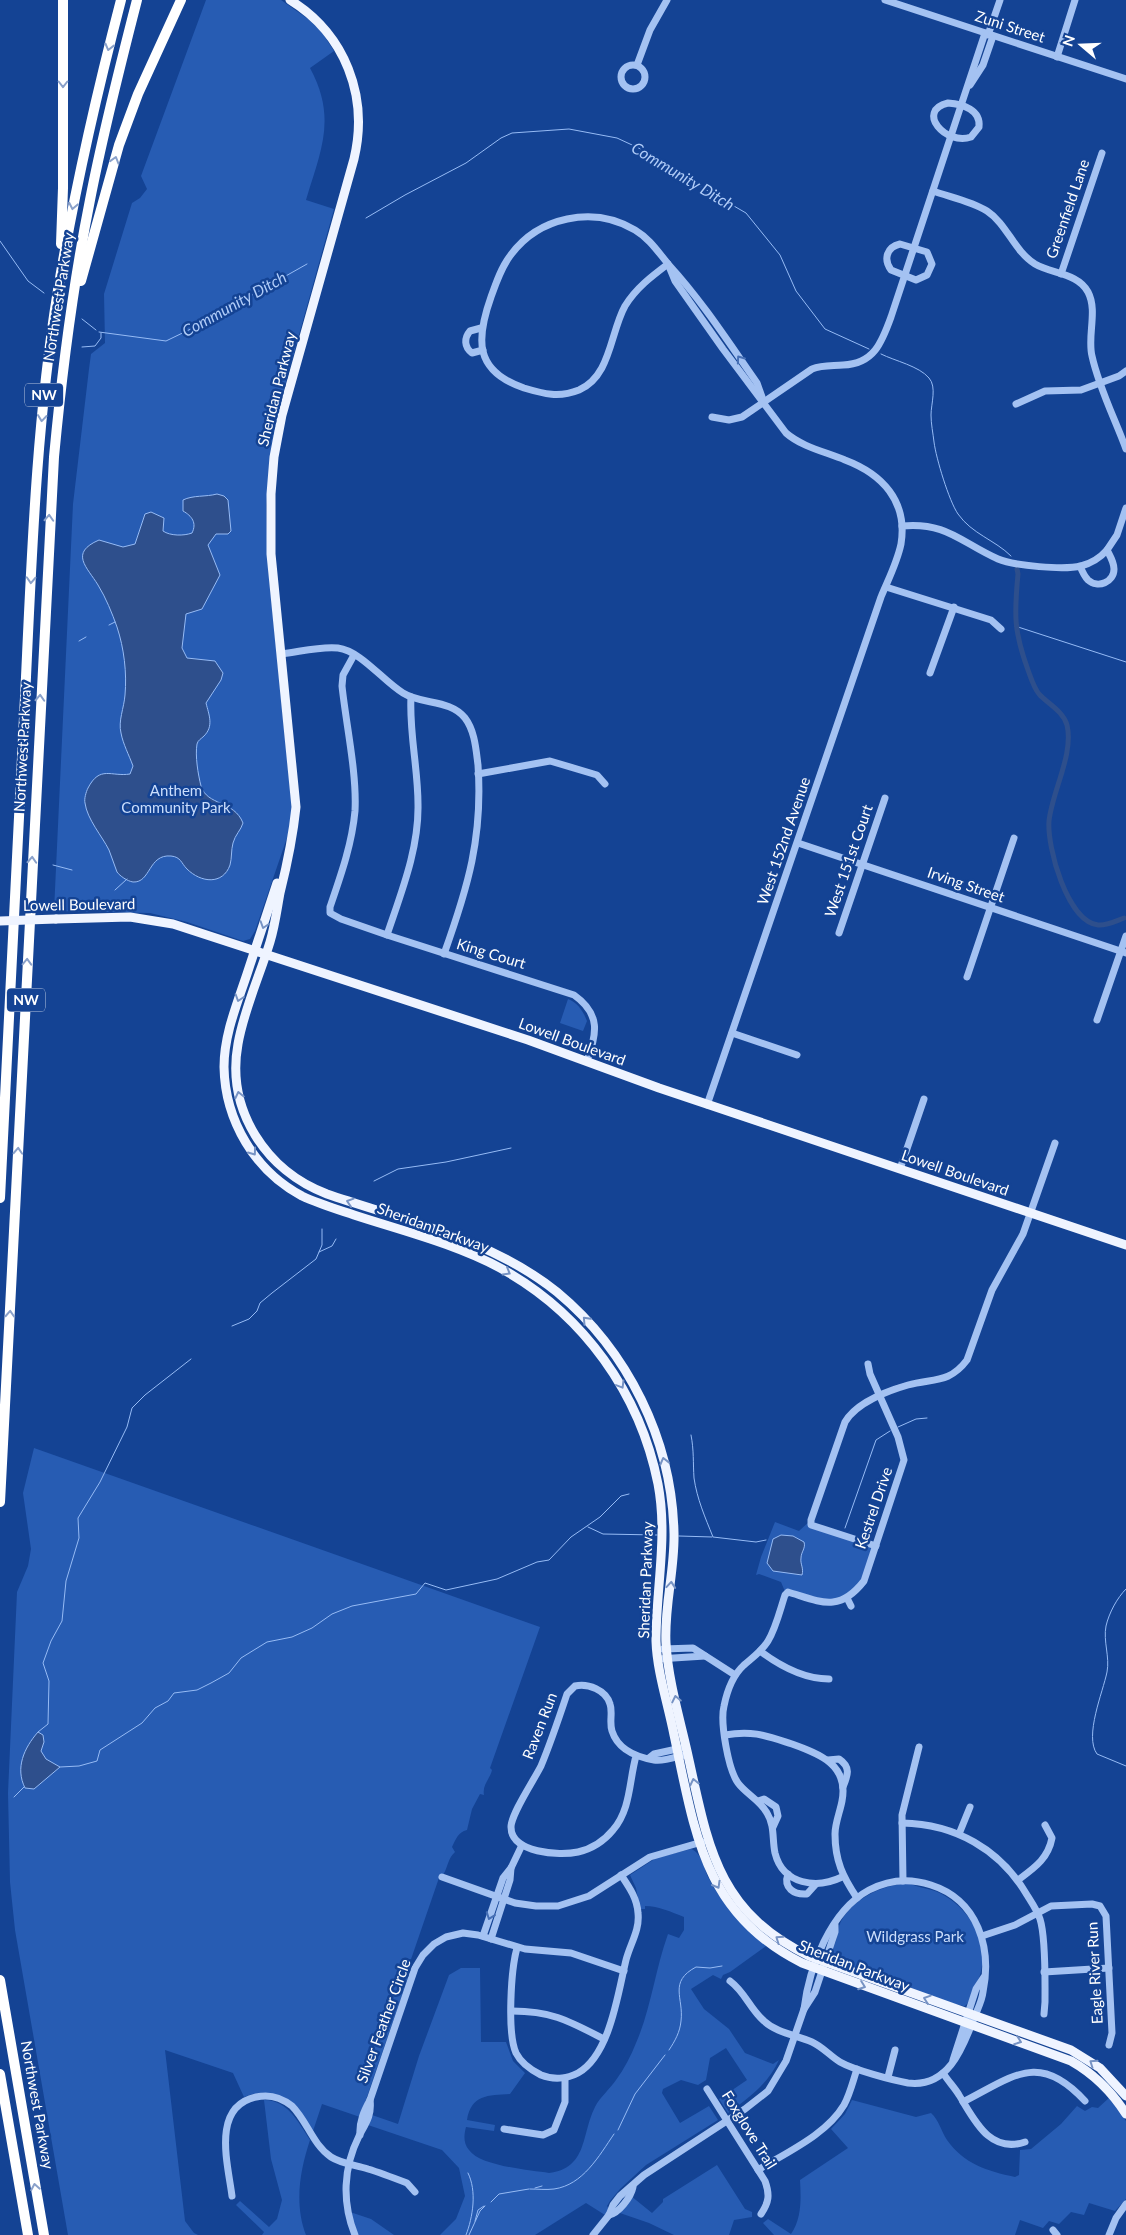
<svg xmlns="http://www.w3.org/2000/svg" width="1126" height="2235" viewBox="0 0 1126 2235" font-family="Lato,sans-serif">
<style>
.green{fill:#275cb3}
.water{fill:#2e4f8c;stroke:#96bbf5}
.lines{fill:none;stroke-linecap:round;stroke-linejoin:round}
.stream{stroke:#96bbf5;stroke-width:1}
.canal{stroke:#2e4f8c;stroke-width:5}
.minor{stroke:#a4c2f2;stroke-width:7}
.major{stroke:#eff4ff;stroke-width:9}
.highway{stroke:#fff;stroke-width:10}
.major-bridge{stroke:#eff4ff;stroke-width:9}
.oneway{stroke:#8aa1ca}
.oneway2{stroke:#466fb5}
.oneway3{stroke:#7793c4}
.labels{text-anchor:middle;stroke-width:5;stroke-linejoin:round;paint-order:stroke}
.shield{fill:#144394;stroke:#b8c7df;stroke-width:1}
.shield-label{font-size:14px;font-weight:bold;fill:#fff}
.street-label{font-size:15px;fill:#fff;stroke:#144394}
.park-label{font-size:15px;fill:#cbdefc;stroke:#144394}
.water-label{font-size:16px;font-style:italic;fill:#b0ccf8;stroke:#144394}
</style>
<rect width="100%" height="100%" fill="#144394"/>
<g class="green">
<path d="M206 0H281L308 19 321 31 334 51 310 68C337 118 321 150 306 200L334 209 280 403 274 434 266 505 268 566 292 808 290 829 255 931 250 939 243 941 187 922 150 913 54 911 73 504 89 369 91 354 105 343 104 294 132 203 140 198 147 189 141 176Z"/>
<path d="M568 999C578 1003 583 1011 587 1021L583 1031 560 1023Z"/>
<path d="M34 1448 540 1627 490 1768 492 1770C490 1779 482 1785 484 1795L480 1794 472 1809 467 1830C458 1832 456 1839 452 1847L455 1852C448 1858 448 1867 443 1875H440L408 1968 411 1969 360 2117 322 2104 313 2131C291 2107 280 2083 244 2097L233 2073 165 2050 185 2221 194 2233 198 2235H68L15 1930 10 1882 8 1793 17 1592 28 1566 31 1549 23 1493Z"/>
<polygon points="811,1520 812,1525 876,1546 864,1581 835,1603 786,1594 781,1582 759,1574 756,1575 761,1557 775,1522 799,1531"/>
<path d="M691 1849C701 1852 704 1868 708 1877 723 1905 742 1926 766 1946L730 1972 723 1975 721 1979 713 1975 691 1989 704 2009 729 2029 745 2053 773 2064 779 2060C768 2084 749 2098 728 2113L719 2099 747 2080 726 2048 710 2058 706 2080 698 2085 681 2080 663 2089 662 2093 680 2123 709 2106 718 2120 646 2165 620 2189 610 2201 607 2206 609 2209 605 2215 586 2203 535 2235H440L456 2219 465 2196 459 2168 442 2150 368 2125 372 2115 398 2124 419 2056 449 1975 461 1968H480L481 2042H506L513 2061 525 2073 510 2094C488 2095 471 2095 467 2120L495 2125 494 2131 466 2127C464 2135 463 2143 469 2150 480 2166 529 2170 549 2173 588 2168 581 2135 595 2107 600 2097 610 2089 616 2080 624 2069 631 2056 636 2043 651 2009 655 1970 668 1934L679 1938 684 1930V1917C671 1912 659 1906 645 1906V1909H640L636 1888 630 1875 656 1858Z"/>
<path d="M909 1883C920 1889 934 1888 945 1896 971 1911 990 1945 980 1975 979 1980 975 1984 973 1989 970 1995 970 2002 965 2006 954 2006 838 1963 832 1956 832 1950 834 1946 836 1941 837 1936 837 1931 839 1926 850 1899 882 1885 909 1883Z"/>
<path d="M1110 2097 1126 2121V2199L1115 2211 1089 2203 1084 2215 1071 2212 1059 2224 1049 2221 1043 2228 1020 2220 1015 2235H774L763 2223 768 2219 791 2234C802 2218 801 2198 800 2180L848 2148 831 2129 845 2114 852 2100 916 2117 931 2113C939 2120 941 2131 947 2140 964 2164 987 2171 1015 2177L1019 2175 1020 2150 1031 2149 1061 2124 1077 2106 1085 2111 1092 2107 1098 2108Z"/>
<path d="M264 2100C288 2100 298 2122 310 2140 300 2170 294 2204 306 2235H262L264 2232 236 2205 240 2201 269 2227 277 2219 282 2200 271 2159Z"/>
<polygon points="717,2165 745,2209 752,2212 752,2217 734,2220 729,2235 674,2235 649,2223 617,2212 631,2196 652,2213 663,2202 663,2199"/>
<polygon points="350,2212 371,2219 394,2235 358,2235"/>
</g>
<g class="water">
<path d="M217 494 224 496 228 500 231 531 228 534H216L208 545 220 575 202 609 186 614 182 648 187 658 215 661 223 673 221 680 206 703C209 715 214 726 204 736 201 739 198 740 197 744 195 756 198 774 201 786 207 806 234 800 243 823 241 830 235 835 233 843 231 850 232 858 230 865 223 885 201 883 187 869 181 863 181 857 171 856 148 854 151 883 133 882 127 881 120 876 117 872 114 865 112 857 109 850 102 836 87 819 85 803 84 799 86 792 88 788 100 765 111 777 130 774L133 766C129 755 123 744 121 733 118 721 124 708 125 695 127 673 124 648 117 627 112 613 106 598 98 585 87 567 69 553 99 540L123 547 135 544 145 514 151 512 164 518 163 531C170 536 184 536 192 533 197 523 192 516 183 511V500C193 495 206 497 217 494Z"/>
<path d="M781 1535 793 1536 804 1542C806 1548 801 1552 801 1558 800 1564 804 1568 802 1575L773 1571 767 1563 773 1539Z"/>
<path d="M38 1732 43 1735 44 1742 41 1751 46 1759 60 1767 34 1789 25 1788C15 1768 24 1748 38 1732Z"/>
</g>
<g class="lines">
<g class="stream">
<polyline points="366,218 405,195 466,163 501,138 512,133 569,129 617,138 658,157 696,184 746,213 780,255 796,291 825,329 869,349"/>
<polyline points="0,241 28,281 44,293"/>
<polyline points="82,319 96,330"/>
<polyline points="99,332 166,341 199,325 307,264"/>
<polyline points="82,347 95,346 101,338 101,333"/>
<path d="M881 354C895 361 919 366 929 378 937 387 931 404 931 415 931 424 933 433 934 442 936 458 949 501 958 514 972 534 995 540 1011 556"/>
<polyline points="109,625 115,622"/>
<polyline points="1015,626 1126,662"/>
<polyline points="79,641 86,637"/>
<polyline points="53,865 72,870"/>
<polyline points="115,890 127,879"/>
<polyline points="374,1181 398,1169 446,1162 511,1148"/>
<polyline points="319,1252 332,1246 336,1239"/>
<polyline points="232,1326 249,1319 257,1311 260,1303 272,1293 316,1259 322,1245 322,1229"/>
<polyline points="898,1427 916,1419 927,1418"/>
<path d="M691 1435C694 1450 693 1463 694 1478 697 1499 705 1517 713 1537L756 1542 766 1540"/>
<polyline points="588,1527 603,1534 657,1535"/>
<polyline points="845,1528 876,1440 890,1431"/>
<polyline points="679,1536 712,1537"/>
<path d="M1126 1589C1117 1598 1109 1613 1106 1626 1103 1641 1110 1657 1107 1672 1103 1692 1084 1736 1097 1754L1126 1766"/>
<polyline points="38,1732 48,1724 49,1681 43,1663 51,1641 62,1621 66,1581 79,1538 78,1518 100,1482 127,1427 132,1408 145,1395 191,1359"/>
<polyline points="60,1767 79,1766 97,1761 100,1750 142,1723 155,1708 168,1701 174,1693 197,1690 211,1683 229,1673 241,1658 267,1642 292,1637 312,1628 332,1614 352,1606 416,1594 425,1583 446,1590 497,1579 537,1562 549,1560 571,1537 600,1517 621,1496 629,1494"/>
<polyline points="14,1797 24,1787"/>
<path d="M669 2050C675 2041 680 2032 681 2021 684 1998 668 1982 696 1967L710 1968 722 1966"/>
<polyline points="618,2130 635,2094 665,2055"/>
<polyline points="535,2188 542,2186"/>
<path d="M530 2189C538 2189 546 2190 554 2189 583 2185 599 2156 614 2134"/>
<polyline points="491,2202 499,2194 529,2189"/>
<polyline points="475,2221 478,2210 484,2206"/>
<path d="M466 2235C473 2217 477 2191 468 2173"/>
<polyline points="469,2235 480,2211 485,2206"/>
</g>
<path class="canal" d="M1017 569 1018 574C1014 616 1014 631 1028 670 1031 678 1034 688 1039 694 1048 704 1063 711 1067 725 1074 754 1052 792 1049 821 1047 847 1067 921 1098 925 1106 926 1116 921 1124 918"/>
<g class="minor">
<polyline points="885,0 1126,79"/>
<polyline points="988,35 1000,0"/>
<polyline points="1057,57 1075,0"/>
<circle cx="633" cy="77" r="12"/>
<polyline points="637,65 650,30 667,0"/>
<polyline points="970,85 983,65 993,36"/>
<path d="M948 103C963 104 981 110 979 127L971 137C946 146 915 111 948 103Z"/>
<path d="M933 191C950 197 971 201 987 211 1007 224 1014 251 1035 264 1052 274 1078 273 1088 292 1098 311 1087 336 1092 356 1099 388 1115 419 1126 449"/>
<path d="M900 244 927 252 932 264 927 275 916 280 891 270C883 259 887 247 900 244Z"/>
<path d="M668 264 675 281 723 349 786 433C802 447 826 452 845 460 882 474 908 501 901 544 897 563 888 580 881 597L707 1105"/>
<path d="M668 264C652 276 636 288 625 306 610 333 611 376 579 390 559 398 544 394 524 388 474 371 476 339 491 297 496 283 501 268 510 256 538 217 593 205 635 230 650 239 658 252 669 265 702 301 729 343 757 383L762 397"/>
<polyline points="1061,274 1102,153"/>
<path d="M481 328 470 331C464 338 464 347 472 353L483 350"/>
<polyline points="1016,404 1045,391 1081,390 1119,376 1126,371"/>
<path d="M712 417 729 420 742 417 812 369C822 365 832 366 843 365 874 364 882 342 891 317L985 33"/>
<path d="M902 526C947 522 960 542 998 559 1014 566 1064 570 1081 566 1092 563 1100 558 1107 550"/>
<path d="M1080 566C1082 571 1084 576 1088 580 1098 589 1114 582 1114 569 1114 562 1110 556 1107 550L1117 535 1126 508"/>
<polyline points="886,587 991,620 1001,629"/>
<path d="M281 654C299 652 320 646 338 648 361 651 383 681 403 693 422 705 450 699 465 718 475 731 476 750 478 765 483 837 468 887 444 954"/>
<path d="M354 655 343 675 342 686C346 724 357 773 355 811 352 844 341 875 330 907V913L341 919 387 935 574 995C601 1014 597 1034 587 1061"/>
<polyline points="930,673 954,607"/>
<polyline points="478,774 550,761 597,775 605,784"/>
<polyline points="798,843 1126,953"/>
<polyline points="839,933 885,798"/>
<path d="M387 935C401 893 419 849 418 804 418 768 409 732 411 697"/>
<polyline points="967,977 1014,838"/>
<polyline points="1097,1020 1126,936"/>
<polyline points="732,1033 797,1055"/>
<polyline points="900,1169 924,1099"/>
<path d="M876 1546 811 1525V1520L845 1422C856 1403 887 1391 908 1385 933 1378 949 1384 967 1360L992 1290 1023 1234 1055 1143"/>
<polyline points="847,1598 851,1606"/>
<polyline points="663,1649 693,1648 735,1675"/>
<path d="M760 1651C780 1666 804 1679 829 1679"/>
<polyline points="658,1659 705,1656"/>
<path d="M725 1735C753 1730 767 1736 792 1744 820 1754 849 1765 842 1801 840 1812 835 1823 835 1834 835 1861 843 1877 857 1898"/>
<path d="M636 1756C629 1781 631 1809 613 1830 604 1841 591 1849 578 1852 559 1856 511 1853 511 1827 511 1814 534 1780 541 1766 551 1742 559 1718 567 1694L575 1686C588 1683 606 1690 610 1704 613 1712 609 1722 612 1731 618 1750 636 1757 654 1760 664 1762 678 1756 688 1754"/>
<polyline points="649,1758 654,1754 686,1747"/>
<path d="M828 1760 839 1759C851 1767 848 1775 843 1787"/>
<polyline points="758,1801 764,1799 776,1807 778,1816 773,1827"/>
<path d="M902 1823C955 1824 1000 1849 1027 1895 1032 1903 1037 1910 1040 1919 1046 1938 1045 1981 1045 2002L1044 2014"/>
<polyline points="959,1834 970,1807"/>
<path d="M788 1874C783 1888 794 1895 807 1894L816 1884"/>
<polyline points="442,1877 515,1903 536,1906 558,1906 589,1896 650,1857 702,1842"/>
<path d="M842 1877C817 1889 783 1885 775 1853 772 1839 775 1826 767 1813 760 1800 746 1794 738 1783 728 1769 720 1722 724 1706 727 1691 732 1676 744 1665 752 1658 762 1651 768 1641 776 1628 780 1610 785 1595L788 1592C821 1602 839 1613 864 1581L904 1460 898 1437 870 1374 868 1364"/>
<path d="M1018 1880C1034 1868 1048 1859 1052 1838L1045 1825"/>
<polyline points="903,1881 902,1815 919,1747"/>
<polyline points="483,1936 503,1878 511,1868 522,1845"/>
<polyline points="982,1936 1015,1925 1051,1906 1092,1904 1100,1906 1106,1916 1112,2033 1109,2045"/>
<polyline points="491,1939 510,1880 511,1868"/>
<path d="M517 1948C511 1969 507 2033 516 2053 521 2063 531 2070 541 2075 553 2080 567 2079 578 2073 610 2055 618 1993 626 1960 630 1944 640 1930 638 1913 637 1898 629 1887 621 1875"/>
<polyline points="1044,1972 1109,1968"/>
<path d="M730 1981C745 1992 750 2009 764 2021 777 2033 796 2035 812 2042 823 2047 830 2056 840 2062 854 2070 892 2080 908 2083 947 2088 962 2050 973 2021 976 2012 982 2002 983 1992 992 1948 978 1900 931 1885 910 1878 888 1880 869 1890 830 1911 809 1968 804 2009"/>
<path d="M512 2011C552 2011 569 2021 604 2039"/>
<polyline points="953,2060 976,1989 984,1977"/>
<path d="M943 2073C948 2081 955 2088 959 2095 974 2119 989 2154 1025 2142"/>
<polyline points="888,2077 895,2050"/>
<path d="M707 2089 765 2181C770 2195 769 2202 761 2214"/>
<path d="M963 2102C1014 2076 1039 2051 1085 2101"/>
<polyline points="504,2129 543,2135 554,2130 565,2102 565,2078"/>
<path d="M360 2135C359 2122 364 2111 370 2100L415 1968 423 1955 434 1944 446 1937 463 1933 478 1935 525 1949 571 1953 624 1971"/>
<path d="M758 2170C787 2152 826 2135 844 2105 850 2094 853 2081 857 2069"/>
<path d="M232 2196C228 2164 211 2107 256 2097 269 2094 282 2098 292 2106 307 2121 313 2145 331 2157 342 2164 356 2165 368 2169 381 2173 394 2178 407 2183L415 2192"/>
<path d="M609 2215C619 2213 631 2197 633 2187"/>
<polyline points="1053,2230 1057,2235"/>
<path d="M355 2235C342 2203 343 2168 359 2136 366 2123 372 2115 370 2100"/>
<polyline points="593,2235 609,2215 613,2205 620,2196 644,2175 745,2109 768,2091 786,2061 804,2009 815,1992 835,1932 835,1925"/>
<polyline points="1109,2235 1116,2218 1126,2204"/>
</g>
<g class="major">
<path d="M290 0C345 34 369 96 354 159L282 415 274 457 271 494V554L296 807C293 836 287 865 280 893 277 909 275 926 270 942 260 975 244 1009 238 1044 226 1110 266 1171 327 1194 406 1221 491 1239 557 1292 628 1351 672 1440 674 1533 675 1570 664 1606 666 1643 668 1679 679 1716 687 1751 708 1844 715 1910 809 1956L1071 2050 1100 2068 1126 2096"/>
<path d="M277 883C267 914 257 944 247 974 237 1004 224 1035 224 1067 225 1121 255 1171 302 1196 319 1204 336 1209 354 1215 403 1231 456 1244 502 1269 583 1314 640 1393 658 1484 668 1537 656 1588 656 1641 657 1672 668 1704 674 1735 695 1833 704 1914 802 1963L1071 2061C1094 2074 1112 2092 1126 2114"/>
<polyline points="56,919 130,917 173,924 528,1040 659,1088 1126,1245"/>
</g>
<g class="highway">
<polyline points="61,244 63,188 63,0"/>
<polyline points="81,281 119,145 138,94 181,0"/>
<path d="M0 1198C9 1025 17 851 26 677 32 548 37 418 58 290 74 193 96 96 121 0"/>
<path d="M0 1502 54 457C62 371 73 285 90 200 103 133 120 66 137 0"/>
<polyline points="0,1980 44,2235"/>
<polyline points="0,2074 28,2235"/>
</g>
<polyline class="major-bridge" points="0,921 56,919"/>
</g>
<defs><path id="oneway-chevron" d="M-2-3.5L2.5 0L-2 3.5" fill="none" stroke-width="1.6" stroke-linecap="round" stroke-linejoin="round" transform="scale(1.25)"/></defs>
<g class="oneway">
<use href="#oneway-chevron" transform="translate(109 47) rotate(104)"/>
<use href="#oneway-chevron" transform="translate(63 84) rotate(90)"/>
<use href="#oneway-chevron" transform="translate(115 160) rotate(-73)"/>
<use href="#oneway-chevron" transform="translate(73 206) rotate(101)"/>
<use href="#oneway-chevron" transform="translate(42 418) rotate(96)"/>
<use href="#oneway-chevron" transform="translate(49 518) rotate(-87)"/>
<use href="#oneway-chevron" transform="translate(31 580) rotate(93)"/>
<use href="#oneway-chevron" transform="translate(40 698) rotate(-87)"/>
<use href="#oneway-chevron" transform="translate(32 860) rotate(-87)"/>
<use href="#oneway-chevron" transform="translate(27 962) rotate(-88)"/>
<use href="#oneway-chevron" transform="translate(18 1151) rotate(-87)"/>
<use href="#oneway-chevron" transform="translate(10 1314) rotate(-87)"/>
<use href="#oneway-chevron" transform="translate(35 2187) rotate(-100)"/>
</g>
<g class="oneway2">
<use href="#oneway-chevron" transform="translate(740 359) rotate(-125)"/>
<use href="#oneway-chevron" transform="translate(490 1916) rotate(110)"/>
</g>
<g class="oneway3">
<use href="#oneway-chevron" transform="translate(264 925) rotate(108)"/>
<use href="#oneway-chevron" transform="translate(239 998) rotate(108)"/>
<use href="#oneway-chevron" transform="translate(239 1095) rotate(-103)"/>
<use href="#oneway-chevron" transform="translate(253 1152) rotate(54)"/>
<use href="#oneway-chevron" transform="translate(350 1202) rotate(-162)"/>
<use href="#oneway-chevron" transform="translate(507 1272) rotate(30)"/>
<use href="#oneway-chevron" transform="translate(586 1320) rotate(-133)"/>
<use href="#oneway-chevron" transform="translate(621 1385) rotate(59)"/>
<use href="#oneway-chevron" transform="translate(664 1461) rotate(-104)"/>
<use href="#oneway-chevron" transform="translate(671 1585) rotate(-85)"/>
<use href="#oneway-chevron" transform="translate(676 1699) rotate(-102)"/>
<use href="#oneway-chevron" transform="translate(694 1782) rotate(-103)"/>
<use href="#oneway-chevron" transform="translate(717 1885) rotate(60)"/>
<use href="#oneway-chevron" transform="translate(779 1939) rotate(-145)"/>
<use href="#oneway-chevron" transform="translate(862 1986) rotate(20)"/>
<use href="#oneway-chevron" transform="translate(927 1999) rotate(-161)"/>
<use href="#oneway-chevron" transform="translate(1018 2041) rotate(20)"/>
<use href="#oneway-chevron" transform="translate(1093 2063) rotate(-145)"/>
</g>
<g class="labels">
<g class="shield">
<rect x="25" y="383.5" width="38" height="23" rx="4"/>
<rect x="7" y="988.5" width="38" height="23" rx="4"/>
</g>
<g class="shield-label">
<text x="44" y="400">NW</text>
<text x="26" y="1005">NW</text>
</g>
<g class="street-label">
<text transform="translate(1010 27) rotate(18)" y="5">Zuni Street</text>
<text transform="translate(1068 209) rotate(-71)" y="5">Greenfield Lane</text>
<text transform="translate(59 297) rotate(-81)" y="5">Northwest Parkway</text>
<text transform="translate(277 389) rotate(-76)" y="5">Sheridan Parkway</text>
<text transform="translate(23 747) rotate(-87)" y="5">Northwest Parkway</text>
<text transform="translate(784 841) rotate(-71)" y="5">West 152nd Avenue</text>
<text transform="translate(849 861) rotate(-71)" y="5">West 151st Court</text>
<text transform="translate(966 885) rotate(19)" y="5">Irving Street</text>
<text transform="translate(79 905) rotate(-1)" y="5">Lowell Boulevard</text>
<text transform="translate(491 954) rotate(17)" y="5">King Court</text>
<text transform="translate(572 1042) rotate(20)" y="5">Lowell Boulevard</text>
<text transform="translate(955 1173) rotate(19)" y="5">Lowell Boulevard</text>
<text transform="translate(433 1228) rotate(20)" y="5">Sheridan Parkway</text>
<text transform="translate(874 1508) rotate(-71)" y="5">Kestrel Drive</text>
<text transform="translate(646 1580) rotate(-88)" y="5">Sheridan Parkway</text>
<text transform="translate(540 1726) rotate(-69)" y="5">Raven Run</text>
<text transform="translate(854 1966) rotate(21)" y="5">Sheridan Parkway</text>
<text transform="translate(1095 1973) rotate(-93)" y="5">Eagle River Run</text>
<text transform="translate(384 2021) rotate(-70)" y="5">Silver Feather Circle</text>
<text transform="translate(37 2105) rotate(80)" y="5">Northwest Parkway</text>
<text transform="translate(749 2130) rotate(58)" y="5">Foxglove Trail</text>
</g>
<g class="park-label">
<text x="176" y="796">Anthem<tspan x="176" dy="17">Community Park</tspan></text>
<text x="915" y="1942">Wildgrass Park</text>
</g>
<g class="water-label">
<text transform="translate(683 176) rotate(31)" y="6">Community Ditch</text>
<text transform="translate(234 304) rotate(-29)" y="6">Community Ditch</text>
</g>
</g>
<g transform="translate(1081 45) rotate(289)" stroke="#144394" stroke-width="4" paint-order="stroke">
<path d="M0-4L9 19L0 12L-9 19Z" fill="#ffffff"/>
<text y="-8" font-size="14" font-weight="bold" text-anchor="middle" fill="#ffffff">N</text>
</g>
</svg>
